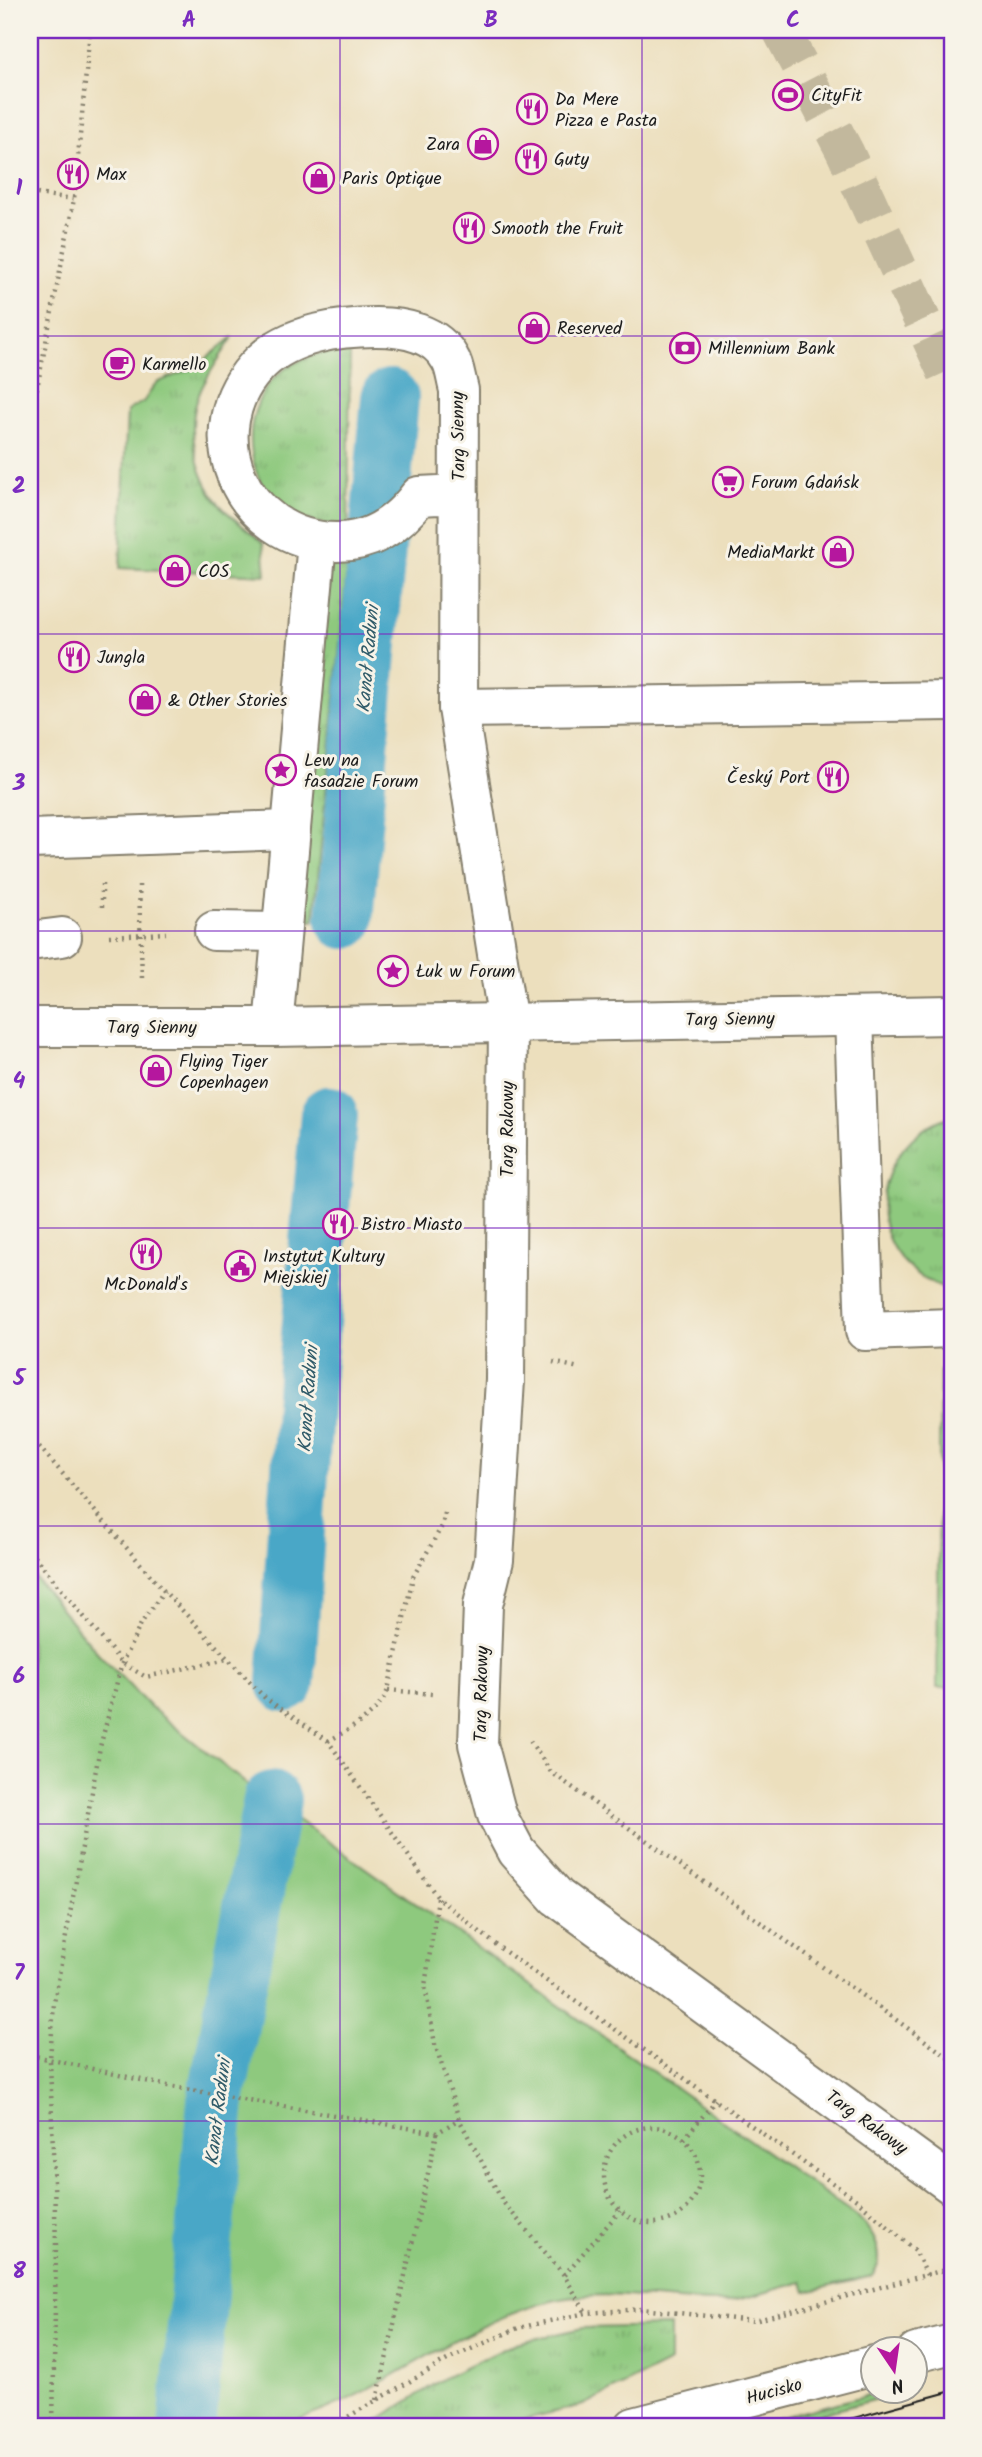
<svg xmlns="http://www.w3.org/2000/svg" width="982" height="2457" viewBox="0 0 982 2457" font-family="Kalam,sans-serif">
<style>
.grass{fill:url(#grass-tufts);stroke:#55724d;stroke-width:2}
.park{fill:#8ec97e;stroke:#55724d;stroke-width:2}
.lines{fill:none;stroke-linecap:round;stroke-linejoin:round}
.canal{stroke:#49a7c7;stroke-width:58}
.tertiary-tunnel{stroke:#c2b89d;stroke-width:38;stroke-dasharray:38 19;stroke-linecap:butt}
.pedestrian-casing{stroke:#847e6c;stroke-width:42}
.minor-casing{stroke:#847e6c;stroke-width:42}
.secondary-casing{stroke:#847e6c;stroke-width:42}
.path{stroke:#847e6c;stroke-width:4.5;stroke-dasharray:2 5;stroke-linecap:butt}
.pedestrian{stroke:#fff;stroke-width:38}
.minor{stroke:#fff;stroke-width:38}
.secondary{stroke:#fff;stroke-width:38}
.tram{stroke:#1c1c1c;stroke-width:2}
.grid{fill:none;stroke:#7b2cbf;stroke-width:2;stroke-opacity:0.55}
.labels{text-anchor:middle;stroke-width:6;stroke-linejoin:round;paint-order:stroke}
.poi-label{font-size:18px;fill:#1c1c1c;stroke:#f7f3e8;text-anchor:start}
.street-label{font-size:18px;fill:#1c1c1c;stroke:#f7f3e8}
.water-label{font-size:19px;font-style:italic;fill:#305b69;stroke:#f7f3e8}
.neatline{fill:none;stroke:#7b2cbf;stroke-width:2.5}
.grid-label{font-size:23px;text-anchor:middle;font-weight:bold;fill:#7b2cbf}
</style>
<defs>
<pattern id="grass-tufts" width="24" height="20" patternUnits="userSpaceOnUse" patternTransform="scale(1.75)"><rect width="24" height="20" fill="#8ec97e"/><path d="M3 7l-1-3M5 7V3M7 7l1-3M15 17l-1-3M17 17v-4M19 17l1-3" fill="none" stroke="#7aac6c"/></pattern>
</defs>
<rect width="100%" height="100%" fill="#f7f3e8"/>
<filter id="ink" filterUnits="userSpaceOnUse"><feTurbulence type="fractalNoise" baseFrequency=".0143" numOctaves="2"/><feDisplacementMap in="SourceGraphic" scale="14" xChannelSelector="R" yChannelSelector="G"/><feConvolveMatrix kernelMatrix="1 2 1 2 8 2 1 2 1" color-interpolation-filters="sRGB"/></filter>
<filter id="wash" filterUnits="userSpaceOnUse"><feTurbulence type="fractalNoise" baseFrequency=".00686" numOctaves="4" result="noise"/><feDisplacementMap in="SourceGraphic" scale="28" xChannelSelector="R" yChannelSelector="G"/><feGaussianBlur stdDeviation="1.57" result="paint"/><feColorMatrix in="noise" values="0 0 0 0 0 0 0 0 0 0 0 0 0 0 0 0 0 1.4 0 .05"/><feComposite in="paint" operator="in"/></filter>
<g filter="url(#wash)">
<rect width="100%" height="100%" fill="#ecdfbd"/>
<g class="grass">
<path d="M233 337C222 355 208 373 200 392 185 426 196 476 219 504 231 518 249 530 263 543L266 575 120 568 127 411 144 401 156 383 196 367Z"/>
<path d="M323 352 350 353 348 528C332 524 310 523 295 516 244 492 237 415 275 377 288 364 306 358 323 352Z"/>
<polygon points="348,557 314,921 298,921 330,558"/>
<path d="M952 1116V1291C934 1284 920 1278 906 1264 857 1216 890 1132 952 1116Z"/>
<polygon points="940,1371 952,1371 952,1688 937,1688"/>
<polygon points="670,2326 670,2362 583,2405 493,2427 367,2427 446,2377 516,2343 583,2328"/>
<polygon points="884,2391 903,2392 772,2427 743,2427"/>
</g>
<path class="park" d="M30 1572 98 1653 149 1706 244 1782 858 2217C873 2232 888 2256 872 2276L806 2292 803 2282C776 2288 743 2302 715 2302 663 2302 608 2288 556 2300 453 2323 373 2406 270 2427H30Z"/>
<g class="lines">
<g class="canal">
<polyline points="345,920 390,398"/>
<polyline points="286,1683 306,1380 329,1115"/>
<polyline points="187,2427 216,2101 272,1800"/>
</g>
</g>
</g>
<g filter="url(#ink)">
<g class="lines">
<polyline class="tertiary-tunnel" points="781,30 845,152 952,385"/>
<g class="pedestrian-casing">
<g id="pedestrian">
<path d="M459 494 419 496C398 524 371 543 335 542 241 541 192 429 261 362 290 334 338 327 376 327 403 327 436 333 450 359 455 367 456 380 459 390L458 708 508 1023 505 1380"/>
<polyline points="458,708 952,701"/>
<polyline points="30,839 289,830"/>
<polyline points="214,931 280,932"/>
<polyline points="30,941 62,937"/>
<polyline points="854,1017 865,1331 952,1328"/>
<polyline points="30,1027 273,1027 952,1015"/>
<polyline points="273,1027 317,542"/>
</g>
</g>
<g class="minor-casing">
<polyline id="minor" points="505,1380 494,1560 483,1605 478,1744 497,1815 516,1851 557,1897 952,2185"/>
</g>
<g class="secondary-casing">
<g id="secondary">
<polyline points="916,2353 952,2344"/>
<polyline points="634,2427 874,2365"/>
</g>
</g>
<g class="path">
<polyline points="30,193 74,199"/>
<polyline points="30,424 74,199 90,30"/>
<polyline points="102,884 102,910"/>
<polyline points="139,885 142,978"/>
<polyline points="109,936 166,933"/>
<polyline points="553,1362 579,1368"/>
<polyline points="30,1436 164,1591 265,1698 328,1741 438,1898 500,1948 858,2201 915,2250 927,2275"/>
<polyline points="30,1551 122,1663 146,1677 227,1659"/>
<polyline points="388,1690 432,1694"/>
<path d="M328 1741C352 1728 376 1716 388 1690L413 1577 442 1526 445 1513"/>
<polyline points="530,1741 551,1772 952,2060"/>
<polyline points="438,1898 425,1986 435,2044 459,2119 503,2202 564,2275 586,2313"/>
<polyline points="30,2055 168,2086 437,2133 459,2119"/>
<circle cx="652" cy="2175" r="48"/>
<polyline points="684,2139 716,2100"/>
<polyline points="564,2275 620,2211"/>
<polyline points="377,2400 437,2133"/>
<polyline points="53,2427 56,2244 50,2060 54,2003 100,1747 122,1663 142,1622 164,1591"/>
<polyline points="330,2427 449,2359 518,2328 586,2313 642,2309 754,2321 952,2268"/>
</g>
<use href="#pedestrian" class="pedestrian"/>
<use href="#minor" class="minor"/>
<use href="#secondary" class="secondary"/>
<g class="tram">
<polyline points="821,2427 952,2391"/>
<polyline points="938,2427 952,2423"/>
</g>
</g>
</g>
<path class="grid" d="M340 30V2427M642 30V2427M30 336H952M30 634H952M30 931H952M30 1228H952M30 1526H952M30 1824H952M30 2121H952"/>
<defs>
<g id="stadium-ring" transform="scale(1.575)"><circle r="9.5" fill="#f7f3e8" stroke="#b5179e" stroke-width="1.5"/><path d="M0-5a6.5 5 0 1 0 0 10a6.5 5 0 1 0 0-10ZM-3.5-1.8h7v3.6h-7Z" fill="#b5179e"/></g>
<g id="restaurant-ring" transform="scale(1.575)"><circle r="9.5" fill="#f7f3e8" stroke="#b5179e" stroke-width="1.5"/><path d="M-5-6h1v4h1v-4h1v4h1v-4h1v5L-1.5 .5V6h-2V.5L-5-1ZM5-6V6H3V1.5H1.5Q1.5-4 5-6Z" fill="#b5179e"/></g>
<g id="shop-ring" transform="scale(1.575)"><circle r="9.5" fill="#f7f3e8" stroke="#b5179e" stroke-width="1.5"/><path d="M-5-2.5h2.3a2.7 3.5 0 0 1 5.4 0H5L5.5 6h-11ZM-1.5-2.5h3a1.5 2.3 0 0 0-3 0Z" fill="#b5179e"/></g>
<g id="bank-ring" transform="scale(1.575)"><circle r="9.5" fill="#f7f3e8" stroke="#b5179e" stroke-width="1.5"/><path d="M-6-4H6V4H-6ZM0-2.3a2.3 2.3 0 1 0 0 4.6a2.3 2.3 0 1 0 0-4.6Z" fill="#b5179e"/></g>
<g id="cafe-ring" transform="scale(1.575)"><circle r="9.5" fill="#f7f3e8" stroke="#b5179e" stroke-width="1.5"/><path d="M-5.5-4.5H6V0H3Q3 3.5 0 3.5H-2.5Q-5.5 3.5-5.5 0ZM3-3.2v2h1.7v-2ZM-6 4.5H4V6H-6Z" fill="#b5179e"/></g>
<g id="supermarket-ring" transform="scale(1.575)"><circle r="9.5" fill="#f7f3e8" stroke="#b5179e" stroke-width="1.5"/><path d="M-6-5.5h2.5l.6 2H6L4.5 2H-2.5L-4.4-4H-6ZM-1.5 3.2a1.3 1.3 0 1 0 .1 0ZM3 3.2a1.3 1.3 0 1 0 .1 0Z" fill="#b5179e"/></g>
<g id="sight-ring" transform="scale(1.575)"><circle r="9.5" fill="#f7f3e8" stroke="#b5179e" stroke-width="1.5"/><path d="M0-6L1.8-2.2L6-1.7L2.9 1.2L3.7 5.4L0 3.3L-3.7 5.4L-2.9 1.2L-6-1.7L-1.8-2.2Z" fill="#b5179e"/></g>
<g id="civic-ring" transform="scale(1.575)"><circle r="9.5" fill="#f7f3e8" stroke="#b5179e" stroke-width="1.5"/><path d="M-.6-6.5H3V-4.5H.6V-3L4-1V1h2V6H-6V1h2V-1L-.6-3ZM-1.2 2.5V6h2.4V2.5Z" fill="#b5179e"/></g>
</defs>
<g fill-rule="evenodd">
<use href="#stadium-ring" x="788" y="95"/>
<use href="#restaurant-ring" x="532" y="109"/>
<use href="#shop-ring" x="483" y="144"/>
<use href="#restaurant-ring" x="531" y="159"/>
<use href="#restaurant-ring" x="73" y="174"/>
<use href="#shop-ring" x="319" y="178"/>
<use href="#restaurant-ring" x="469" y="228"/>
<use href="#shop-ring" x="534" y="328"/>
<use href="#bank-ring" x="685" y="348"/>
<use href="#cafe-ring" x="119" y="364"/>
<use href="#supermarket-ring" x="728" y="482"/>
<use href="#shop-ring" x="838" y="552"/>
<use href="#shop-ring" x="175" y="571"/>
<use href="#restaurant-ring" x="74" y="657"/>
<use href="#shop-ring" x="145" y="700"/>
<use href="#sight-ring" x="281" y="770"/>
<use href="#restaurant-ring" x="833" y="777"/>
<use href="#sight-ring" x="393" y="971"/>
<use href="#shop-ring" x="156" y="1071"/>
<use href="#restaurant-ring" x="338" y="1224"/>
<use href="#restaurant-ring" x="146" y="1254"/>
<use href="#civic-ring" x="240" y="1266"/>
</g>
<g class="labels">
<g class="poi-label">
<text x="811" y="101">CityFit</text>
<text x="555" y="105">Da Mere<tspan x="555" dy="21">Pizza e Pasta</tspan></text>
<text x="460" y="150" text-anchor="end">Zara</text>
<text x="554" y="165">Guty</text>
<text x="96" y="180">Max</text>
<text x="342" y="184">Paris Optique</text>
<text x="492" y="234">Smooth the Fruit</text>
<text x="557" y="334">Reserved</text>
<text x="708" y="354">Millennium Bank</text>
<text x="142" y="370">Karmello</text>
<text x="751" y="488">Forum Gdańsk</text>
<text x="815" y="558" text-anchor="end">MediaMarkt</text>
<text x="198" y="577">COS</text>
<text x="97" y="663">Jungla</text>
<text x="168" y="706">&amp; Other Stories</text>
<text x="304" y="766">Lew na<tspan x="304" dy="21">fasadzie Forum</tspan></text>
<text x="810" y="783" text-anchor="end">Český Port</text>
<text x="416" y="977">Łuk w Forum</text>
<text x="179" y="1067">Flying Tiger<tspan x="179" dy="21">Copenhagen</tspan></text>
<text x="361" y="1230">Bistro Miasto</text>
<text x="263" y="1262">Instytut Kultury<tspan x="263" dy="21">Miejskiej</tspan></text>
<text x="146" y="1290" text-anchor="middle">McDonald's</text>
</g>
<g class="street-label">
<text transform="translate(458 436) rotate(-91)" y="6">Targ Sienny</text>
<text transform="translate(730 1019) rotate(-1)" y="6">Targ Sienny</text>
<text x="152" y="1033">Targ Sienny</text>
<text transform="translate(507 1129) rotate(-90)" y="6">Targ Rakowy</text>
<text transform="translate(481 1694) rotate(-89)" y="6">Targ Rakowy</text>
<text transform="translate(867 2122) rotate(36)" y="6">Targ Rakowy</text>
<text transform="translate(774 2391) rotate(-15)" y="6">Hucisko</text>
</g>
<g class="water-label">
<text transform="translate(367 659) rotate(-85)" y="7">Kanał Raduni</text>
<text transform="translate(307 1399) rotate(-86)" y="7">Kanał Raduni</text>
<text transform="translate(217 2112) rotate(-83)" y="7">Kanał Raduni</text>
</g>
</g>
<rect width="982" height="2457" fill="none" stroke="#f7f3e8" stroke-width="77"/>
<g transform="translate(894 2370) rotate(167)"><circle r="33" fill="#f7f3e8" stroke="#9f9d96" stroke-width="2"/>
<path d="M0-5L12 26L0 18L-12 26Z" fill="#b5179e"/>
<text y="-10" font-size="19" font-weight="bold" text-anchor="middle" fill="#1c1c1c">N</text>
</g>
<rect x="38" y="38" width="906" height="2380" class="neatline"/>
<g class="grid-label">
<text x="189" y="27">A</text>
<text x="491" y="27">B</text>
<text x="793" y="27">C</text>
<text x="19" y="195">1</text>
<text x="19" y="493">2</text>
<text x="19" y="790">3</text>
<text x="19" y="1088">4</text>
<text x="19" y="1385">5</text>
<text x="19" y="1683">6</text>
<text x="19" y="1980">7</text>
<text x="19" y="2278">8</text>
</g>
</svg>
